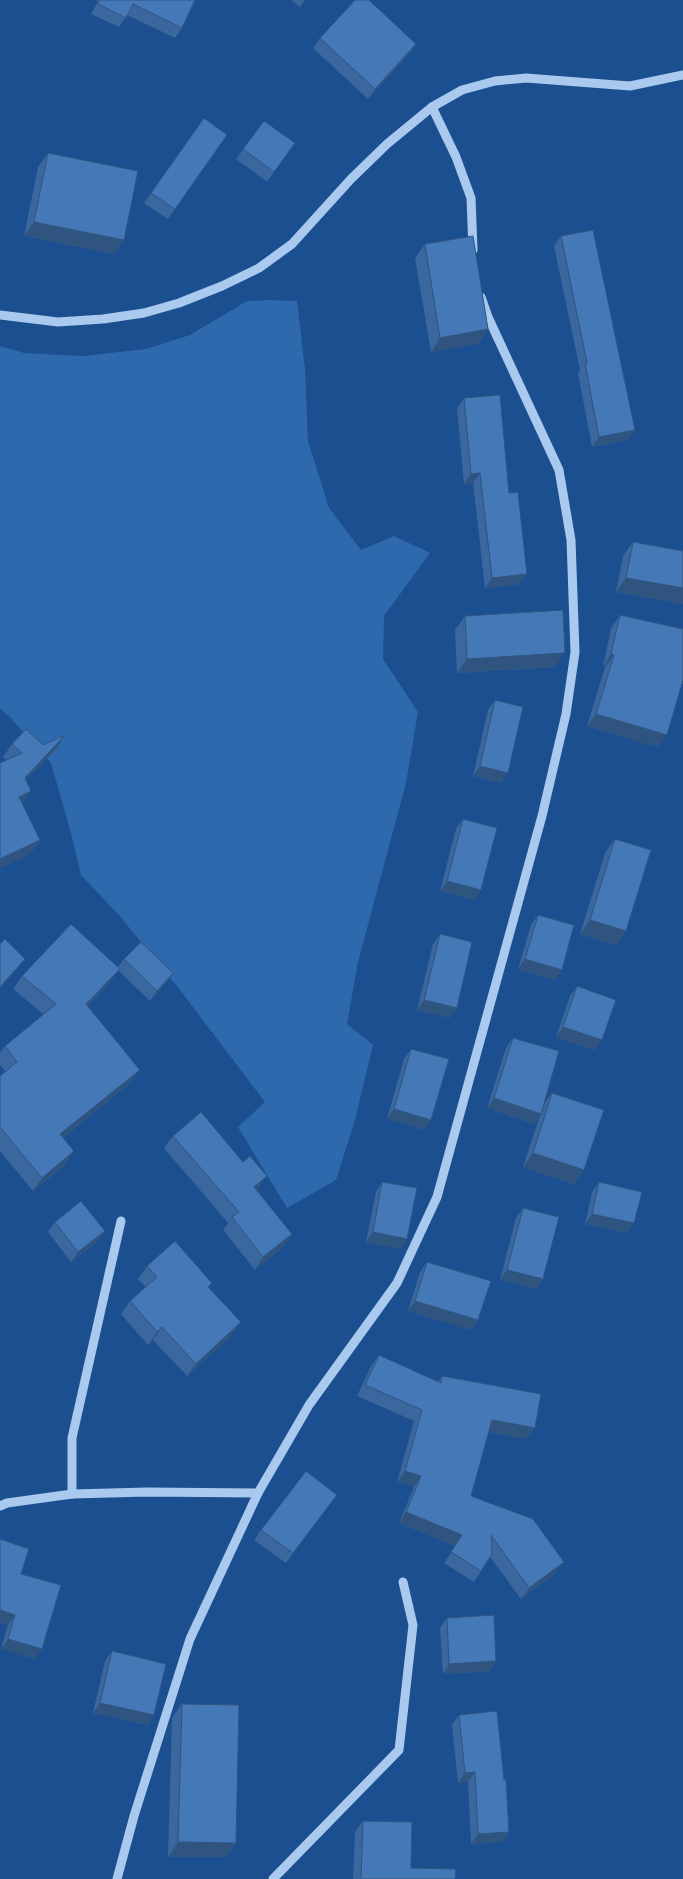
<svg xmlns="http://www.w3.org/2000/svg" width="683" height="1879" viewBox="0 0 683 1879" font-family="Montserrat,sans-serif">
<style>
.green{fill:#2e69ad}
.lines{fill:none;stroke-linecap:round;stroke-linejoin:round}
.minor{stroke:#a9c9ee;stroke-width:9}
.wall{fill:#3a679d}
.shaded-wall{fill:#305480}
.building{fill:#4478b7;stroke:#305480}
</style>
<rect width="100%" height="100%" fill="#1b4f8f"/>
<polygon class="green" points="269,300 297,301 305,369 308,441 329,508 361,550 394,536 430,553 384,616 383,659 418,712 406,783 358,962 347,1024 373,1045 355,1120 336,1180 287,1208 238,1127 265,1102 180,990 118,914 81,875 71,833 51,763 8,715 0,709 0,346 24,353 83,356 146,349 190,335 247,301"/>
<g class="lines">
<g class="minor">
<polyline points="432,107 456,157 471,198 473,250"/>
<polyline points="0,315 58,322 103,319 144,313 179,303 222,286 259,268 292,244 351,179 387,144 432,107 462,90 495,81 526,78 630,86 683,75"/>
<polyline points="72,1494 72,1438 121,1221"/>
<polyline points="0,1506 7,1503 72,1494 148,1492 258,1493"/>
<polyline points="117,1879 134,1816 190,1639 258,1493 309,1405 397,1283 437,1197 542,816 566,714 575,652 571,540 559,470 488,317 481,297"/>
<polyline points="273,1879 399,1750 413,1625 403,1582"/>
</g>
</g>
<g class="wall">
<polygon points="96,0 195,0 182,28 175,38 127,15 119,27 91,14 98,1"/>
<polygon points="291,0 305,0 300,7"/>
<polygon points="320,38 416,44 409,54 368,99 313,48"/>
<polygon points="204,118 227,135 168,219 144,203"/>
<polygon points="264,121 288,153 267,182 236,159"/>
<polygon points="48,153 114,254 24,236 38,167"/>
<polygon points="561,236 635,430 628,440 592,447 578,373 580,370 554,246"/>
<polygon points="425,244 488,329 478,344 431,352 415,258"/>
<polygon points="464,398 509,493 520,584 485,588 473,483 464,484 457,408"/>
<polygon points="633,542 683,551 683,604 616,592 623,556"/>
<polygon points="620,615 683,629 683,684 682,684 667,735 658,747 587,726 605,667 603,667 611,628"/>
<polygon points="465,616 555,667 457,673 455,630"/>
<polygon points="495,700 508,773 501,783 473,776 488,710"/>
<polygon points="12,744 43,745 56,749 26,780 31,791 22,804 40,840 30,854 0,868 0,763 6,760 3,757"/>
<polygon points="463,819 481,890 474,900 440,891 456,829"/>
<polygon points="615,839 626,931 616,945 580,934 605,853"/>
<polygon points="538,915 562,970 555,980 518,969 531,925"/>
<polygon points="440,934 450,1018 417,1010 433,944"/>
<polygon points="124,959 173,973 166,983 150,1001 118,970 110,982 88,1006 130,1083 63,1138 65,1165 33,1191 0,1151 0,1076 5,1071 0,1065 0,1053 5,1046 44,1015 13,989 22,976 118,967"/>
<polygon points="577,986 595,1050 556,1037 570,996"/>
<polygon points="513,1038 542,1107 552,1093 584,1170 574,1184 523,1167 540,1115 534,1124 487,1108 506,1048"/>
<polygon points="411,1049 431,1120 424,1130 387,1119 404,1059"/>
<polygon points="173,1136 258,1189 257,1190 292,1234 283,1247 255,1270 223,1230 228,1223 164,1148"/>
<polygon points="382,1182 400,1249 366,1242 376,1192"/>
<polygon points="599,1182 634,1223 627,1233 585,1224 592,1192"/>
<polygon points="523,1208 543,1279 536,1289 500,1280 516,1218"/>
<polygon points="55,1222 98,1241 71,1262 48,1232"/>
<polygon points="427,1262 478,1320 471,1330 408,1311 420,1272"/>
<polygon points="147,1266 209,1288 232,1335 187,1376 153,1340 148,1345 121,1314 130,1301 146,1287 138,1279"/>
<polygon points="379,1355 438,1382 442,1376 527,1439 489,1432 471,1496 556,1573 521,1599 490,1557 474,1582 444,1563 455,1546 399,1523 414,1487 397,1482 414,1421 357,1396 371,1366"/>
<polygon points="337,1495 286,1563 254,1540 261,1530"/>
<polygon points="0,1539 21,1574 35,1659 1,1649 8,1625 0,1622"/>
<polygon points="447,1618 496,1661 490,1671 443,1674 440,1628"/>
<polygon points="112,1651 154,1715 148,1725 93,1713 105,1661"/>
<polygon points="182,1704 236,1843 226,1857 168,1857 172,1718"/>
<polygon points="459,1715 509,1832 502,1842 471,1844 468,1782 458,1783 452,1725"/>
<polygon points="363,1821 411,1868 455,1879 353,1879 355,1832"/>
</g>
<g class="shaded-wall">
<polygon points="416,44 409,54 368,99 375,89"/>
<polygon points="34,222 124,240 114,254 24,236"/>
<polygon points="488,329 478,344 431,352 440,338"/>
<polygon points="635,430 628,440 592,447 599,437"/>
<polygon points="480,473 473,483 464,484 471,474"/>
<polygon points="527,574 520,584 485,588 492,578"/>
<polygon points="626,578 683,588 683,604 616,592"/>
<polygon points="565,653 555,667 457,673 467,659"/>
<polygon points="611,654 614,655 605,667 603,667"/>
<polygon points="596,714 667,735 658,747 587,726"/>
<polygon points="65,735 56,749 16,791 25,778"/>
<polygon points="480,766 508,773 501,783 473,776"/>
<polygon points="31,791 22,805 19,797"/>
<polygon points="40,840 30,854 0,868 0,859"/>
<polygon points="447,881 481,890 474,900 440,891"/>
<polygon points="590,920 626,931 616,945 580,934"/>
<polygon points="25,959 19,968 0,989 0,987"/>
<polygon points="525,959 562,970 555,980 518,969"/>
<polygon points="120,969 110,982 77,1017 86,1004"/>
<polygon points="173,973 166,983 150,1001 157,991"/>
<polygon points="424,1000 457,1008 450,1018 417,1010"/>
<polygon points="563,1027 602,1040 595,1050 556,1037"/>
<polygon points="140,1070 130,1083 51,1148 60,1134"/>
<polygon points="494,1098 541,1114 534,1124 487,1108"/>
<polygon points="394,1109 431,1120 424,1130 387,1119"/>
<polygon points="74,1151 65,1165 33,1191 42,1178"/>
<polygon points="533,1153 584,1170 574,1184 523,1167"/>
<polygon points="267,1176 258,1189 246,1200 254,1187"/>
<polygon points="592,1214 634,1223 627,1233 585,1224"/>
<polygon points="105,1231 98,1241 71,1262 78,1252"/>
<polygon points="373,1232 407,1239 400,1249 366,1242"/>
<polygon points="292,1234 283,1247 255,1270 263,1257"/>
<polygon points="507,1270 543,1279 536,1289 500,1280"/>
<polygon points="415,1301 478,1320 471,1330 408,1311"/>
<polygon points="241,1322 232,1335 187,1376 196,1364"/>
<polygon points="162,1327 153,1340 148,1345 157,1332"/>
<polygon points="492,1420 535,1428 527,1439 484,1431"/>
<polygon points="405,1471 421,1476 414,1487 397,1482"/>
<polygon points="337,1495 330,1505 286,1563 293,1553"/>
<polygon points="406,1512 462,1535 455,1546 399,1523"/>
<polygon points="564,1562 556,1573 521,1599 529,1588"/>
<polygon points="0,1610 15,1615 8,1625 0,1622"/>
<polygon points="8,1639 42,1649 35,1659 1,1649"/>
<polygon points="496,1661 490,1671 443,1674 449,1664"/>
<polygon points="100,1703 154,1715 148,1725 93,1713"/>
<polygon points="475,1772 468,1782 458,1783 465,1773"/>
<polygon points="509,1832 502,1842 471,1844 478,1834"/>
<polygon points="178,1842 236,1843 226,1857 168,1857"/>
</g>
<g class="building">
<polygon points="100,0 195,0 182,28 133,4 126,18 98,4"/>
<polygon points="355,0 369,0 416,44 375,89 320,38"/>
<polygon points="204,118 227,135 175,209 151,193"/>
<polygon points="264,121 295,143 274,172 243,149"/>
<polygon points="48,153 138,171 124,240 34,222"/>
<polygon points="593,230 635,430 599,437 585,363 587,363 561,236"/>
<polygon points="473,236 488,329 440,338 425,244"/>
<polygon points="500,395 509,493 518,492 527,574 492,578 480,473 471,474 464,398"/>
<polygon points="633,542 683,551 683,588 626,578"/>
<polygon points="563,610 565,653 467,659 465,616"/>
<polygon points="620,615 683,629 683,680 667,735 596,714 614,655 611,654"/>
<polygon points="495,700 523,707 508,773 480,766"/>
<polygon points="26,729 43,745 65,735 25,778 31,791 19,797 40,840 0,859 0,763 22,753 12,744"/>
<polygon points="463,819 497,828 481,890 447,881"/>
<polygon points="615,839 651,850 626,931 590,920"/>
<polygon points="538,915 574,925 562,970 525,959"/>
<polygon points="71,924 120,969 86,1004 140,1070 60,1134 74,1151 42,1178 0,1127 0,1076 17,1062 5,1046 56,1004 22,976"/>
<polygon points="440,934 472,942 457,1008 424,1000"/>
<polygon points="5,939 25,959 0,987 0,944"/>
<polygon points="141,942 173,973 157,991 124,959"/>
<polygon points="577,986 616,1000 602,1040 563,1027"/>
<polygon points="513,1038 559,1051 541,1114 494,1098"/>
<polygon points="411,1049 449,1059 431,1120 394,1109"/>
<polygon points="552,1093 604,1110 584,1170 533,1153"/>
<polygon points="201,1112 243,1162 250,1156 267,1176 254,1187 292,1234 263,1257 232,1217 239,1212 173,1136"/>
<polygon points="382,1182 417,1188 407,1239 373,1232"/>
<polygon points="599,1182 642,1192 634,1223 592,1214"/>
<polygon points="81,1201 105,1231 78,1252 55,1222"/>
<polygon points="523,1208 559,1217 543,1279 507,1270"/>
<polygon points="175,1241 212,1283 208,1287 241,1322 196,1364 162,1327 157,1332 130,1301 157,1277 147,1266"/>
<polygon points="427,1262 491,1281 478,1320 415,1301"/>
<polygon points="379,1355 441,1383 442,1376 541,1394 535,1428 492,1420 471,1496 533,1519 564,1562 529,1588 491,1535 492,1554 481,1571 451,1552 462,1535 406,1512 421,1476 405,1471 422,1410 365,1385"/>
<polygon points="306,1471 337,1495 293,1553 261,1530"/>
<polygon points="0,1539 29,1549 21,1574 61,1585 42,1649 8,1639 15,1615 0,1610"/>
<polygon points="494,1615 496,1661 449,1664 447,1618"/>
<polygon points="112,1651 166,1664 154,1715 100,1703"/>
<polygon points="182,1704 239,1705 236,1843 178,1842"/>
<polygon points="497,1711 504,1780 506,1780 509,1832 478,1834 475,1772 465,1773 459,1715"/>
<polygon points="363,1821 412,1822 411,1868 456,1869 455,1879 361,1879"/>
</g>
</svg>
